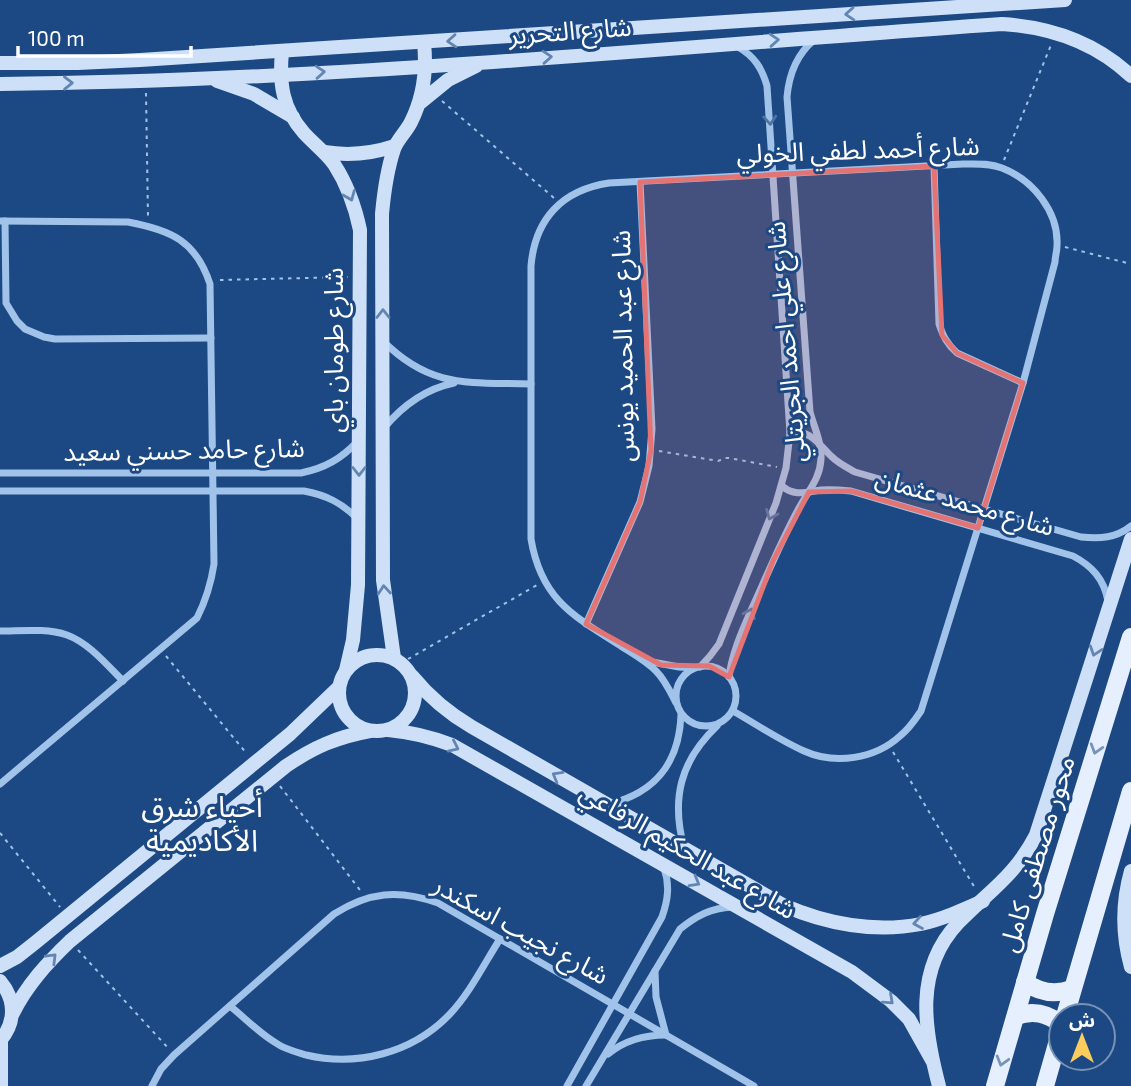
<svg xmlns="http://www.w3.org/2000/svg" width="1131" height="1086" viewBox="0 0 1131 1086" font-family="'Exo 2','Noto Sans Arabic',sans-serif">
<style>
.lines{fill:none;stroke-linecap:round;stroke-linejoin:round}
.path{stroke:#a1c3ea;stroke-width:2;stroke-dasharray:3.5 5;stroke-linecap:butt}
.street{stroke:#a1c3ea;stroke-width:7}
.secondary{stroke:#cde0f8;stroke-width:14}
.primary{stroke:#e5effe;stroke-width:18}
.oneway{stroke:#6385b2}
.oneway2{stroke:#4b74a7}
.oneway3{stroke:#7694ba}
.marked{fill:#e47373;fill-opacity:0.2;stroke:#e47373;stroke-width:5;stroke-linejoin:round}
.labels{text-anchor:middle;stroke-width:6;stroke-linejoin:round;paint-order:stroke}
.street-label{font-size:26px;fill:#fff;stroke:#1c4983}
.quarter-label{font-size:30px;fill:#fff;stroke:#1c4983}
</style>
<rect width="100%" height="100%" fill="#1c4983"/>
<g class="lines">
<g class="path">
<polyline points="146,93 148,217"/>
<polyline points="442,101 554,198"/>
<polyline points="1004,160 1051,45"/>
<polyline points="1065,247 1131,264"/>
<polyline points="220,280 348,277"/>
<polyline points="659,451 718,461 725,458 729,458 777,467"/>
<polyline points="166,656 247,754"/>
<polyline points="408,659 537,585"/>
<polyline points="893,752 975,888"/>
<polyline points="280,786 360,890"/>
<polyline points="0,833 60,907"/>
<polyline points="78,950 169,1049"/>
</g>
<g class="street">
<path d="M934 166 939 324C943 336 947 344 957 353L1023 383"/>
<path d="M0 221 128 222C171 230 196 241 210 284L214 564C211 584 206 600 197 618L0 784"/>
<polyline points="5,221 6,303 17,321 25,329 44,337 55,339 211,338"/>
<path d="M383 341C431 389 469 382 531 384"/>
<path d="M384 428C403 405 425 389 454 383"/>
<path d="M790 433C811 429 818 444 831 456 838 463 846 467 855 472L1081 537C1100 539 1116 538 1131 526"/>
<path d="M0 473H301C325 468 341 459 358 441"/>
<path d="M782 486C795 497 806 492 821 490 831 489 841 490 851 491L1073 556C1092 566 1104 579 1108 601"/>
<path d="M0 491H304C326 495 342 503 358 519"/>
<polyline points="586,624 640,502 649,466 652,429 640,182"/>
<path d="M0 631C21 631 46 628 67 635 89 643 107 665 123 681"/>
<polyline points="647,661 679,667 694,668"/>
<circle cx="706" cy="696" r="30"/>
<path d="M700 667 710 656 719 644 776 503 786 468 790 433 767 86C762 68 754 56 738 47"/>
<path d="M729 677C732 652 743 629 753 606 768 573 782 539 799 508 808 491 820 479 821 459 822 443 814 427 810 412L787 97C789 74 796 55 814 40"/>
<path d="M676 703C670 691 665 680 656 671 646 661 633 654 621 646 573 616 541 599 531 539V266C535 219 562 190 609 183L963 164C976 164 990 163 1002 168 1033 180 1059 212 1057 246 1057 251 1055 257 1055 262L1023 383 921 711C915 720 909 729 900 736 875 759 835 765 804 751 779 740 756 724 733 711"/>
<path d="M610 804C656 792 679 763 681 715"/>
<path d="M684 848C671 799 680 761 717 726"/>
<path d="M230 1006C245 1018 259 1033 276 1043 284 1049 296 1052 306 1055 357 1067 412 1053 449 1015 470 993 484 964 500 939"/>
<path d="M608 1054C625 1040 644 1035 666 1035L656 997 655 971"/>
<path d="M152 1086 161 1069 174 1055 334 914C369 892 398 889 438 903L754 1086"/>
<path d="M567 1086 662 917C668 900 670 885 664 868"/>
<path d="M586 1086 680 929C696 916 711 908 732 907"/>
</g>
<g class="secondary">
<path d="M282 52C279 83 282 108 304 133 314 144 325 152 334 164 347 184 355 206 360 230L358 585 353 640 346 670"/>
<polyline points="0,63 78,63 140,60 1065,0"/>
<polyline points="217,81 254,94 293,117"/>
<path d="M0 84C335 81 668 47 1002 24 1050 27 1096 43 1131 76"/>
<polyline points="421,102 448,80 476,66"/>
<path d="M324 152C349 156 371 154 395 146"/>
<circle cx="377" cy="693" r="38"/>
<path d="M394 658 383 580 382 214C384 192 387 170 394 149 397 140 406 132 411 122 424 96 427 71 424 43"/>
<path d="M412 676C430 698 448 713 472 727L783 905C826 924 875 933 921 924 943 919 963 910 983 901"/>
<path d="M388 730C411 732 431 737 452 745L852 972 891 1001 909 1019 932 1060"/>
<path d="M1131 871C1122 903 1122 935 1131 967"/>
<polyline points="0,966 17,957 36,942 290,734 339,687"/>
<path d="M0 981C16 1000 16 1022 0 1041"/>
<path d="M13 1013C27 985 47 963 70 941L286 766C314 747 337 737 370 731"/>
<polyline points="1,1086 1,1040"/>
<path d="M939 1086C924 1029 914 970 958 923 989 891 1015 876 1036 835L1131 539"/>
</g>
<g class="primary">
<path d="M1025 982C1040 993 1055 995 1072 989"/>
<path d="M1016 1016C1033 1010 1047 1013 1061 1024"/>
<polyline points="1065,1016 1131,791"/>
<polyline points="995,1086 1045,914 1131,637"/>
<polyline points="1045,1086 1061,1030"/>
</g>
</g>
<defs><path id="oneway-chevron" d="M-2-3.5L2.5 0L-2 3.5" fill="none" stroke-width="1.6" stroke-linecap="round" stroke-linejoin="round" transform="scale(1.75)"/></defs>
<g class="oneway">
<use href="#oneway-chevron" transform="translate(850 14) rotate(176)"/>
<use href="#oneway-chevron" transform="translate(774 40) rotate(-4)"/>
<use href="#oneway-chevron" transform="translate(452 41) rotate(176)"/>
<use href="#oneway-chevron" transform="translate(547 57) rotate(-4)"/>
<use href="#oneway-chevron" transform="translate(320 72) rotate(-4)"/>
<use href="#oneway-chevron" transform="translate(68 83) rotate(-1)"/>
<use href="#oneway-chevron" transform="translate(350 196) rotate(68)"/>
<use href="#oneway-chevron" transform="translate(383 314) rotate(-90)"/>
<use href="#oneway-chevron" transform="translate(359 471) rotate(90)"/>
<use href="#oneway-chevron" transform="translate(384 590) rotate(-95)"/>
<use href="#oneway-chevron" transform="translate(1095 651) rotate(108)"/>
<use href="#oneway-chevron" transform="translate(454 747) rotate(25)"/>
<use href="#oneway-chevron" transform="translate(557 776) rotate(-150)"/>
<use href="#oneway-chevron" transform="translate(695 882) rotate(30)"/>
<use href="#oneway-chevron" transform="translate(918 923) rotate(170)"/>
<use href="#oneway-chevron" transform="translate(52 958) rotate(-45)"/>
<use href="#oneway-chevron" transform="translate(889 1000) rotate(42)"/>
</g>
<g class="oneway2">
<use href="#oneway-chevron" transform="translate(770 120) rotate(86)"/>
<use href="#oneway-chevron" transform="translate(771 515) rotate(112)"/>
<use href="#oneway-chevron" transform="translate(750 613) rotate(-67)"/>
</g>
<g class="oneway3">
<use href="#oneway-chevron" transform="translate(1096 749) rotate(107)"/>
<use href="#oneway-chevron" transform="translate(1002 1061) rotate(106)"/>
</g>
<path class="marked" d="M934 166 942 335 957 353 1023 383 978 528 851 491 809 492 773 561 729 677 709 666 661 665 586 624 640 502 651 450 640 182Z"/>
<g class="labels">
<g class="street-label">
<text transform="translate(570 31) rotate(-4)" y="9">شارع التحرير</text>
<text transform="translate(858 150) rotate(-2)" y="9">شارع أحمد لطفي الخولي</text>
<text transform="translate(786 342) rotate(-95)" y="9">شارع علي احمد الجريتلي</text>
<text transform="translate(623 346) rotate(-91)" y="9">شارع عبد الحميد يونس</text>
<text transform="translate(334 350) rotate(-90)" y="9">شارع طومان باي</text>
<text transform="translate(184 450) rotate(-1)" y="9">شارع حامد حسني سعيد</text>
<text transform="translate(965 502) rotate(16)" y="9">شارع محمد عثمان</text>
<text transform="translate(688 851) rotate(30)" y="9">شارع عبد الحكيم الرفاعي</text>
<text transform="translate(1037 854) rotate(-73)" y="9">محور مصطفى كامل</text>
<text transform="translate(521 930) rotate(29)" y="9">شارع نجيب اسكندر</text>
</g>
<g class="quarter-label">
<text x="202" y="817">أحياء شرق<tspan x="202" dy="34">الأكاديمية</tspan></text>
</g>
</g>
<g transform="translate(1082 1037)"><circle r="33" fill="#1c4983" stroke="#7792b5" stroke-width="2"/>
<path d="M0-5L12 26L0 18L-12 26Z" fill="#fbcd5e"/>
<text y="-10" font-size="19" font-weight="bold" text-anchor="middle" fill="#ffffff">ش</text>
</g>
<path d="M18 46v10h173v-10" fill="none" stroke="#ffffff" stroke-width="3.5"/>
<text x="28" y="46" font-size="21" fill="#ffffff" stroke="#1c4983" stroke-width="5" paint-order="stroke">100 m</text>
</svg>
